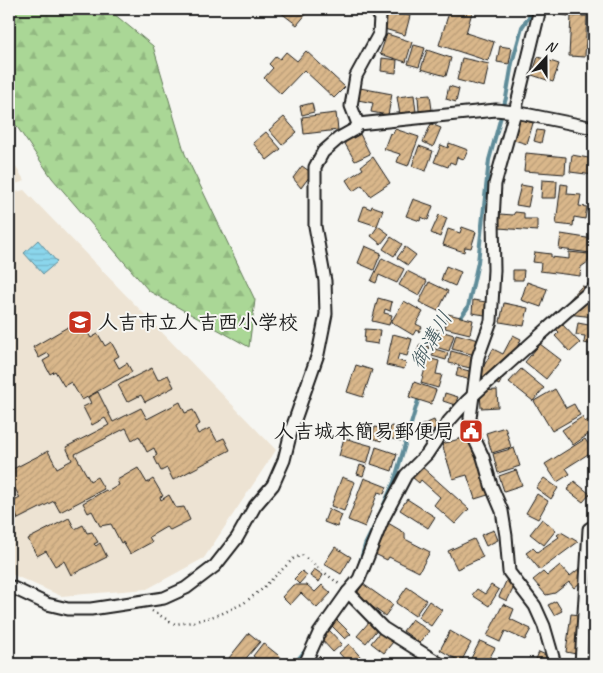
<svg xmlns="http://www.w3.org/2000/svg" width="603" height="673" viewBox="0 0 603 673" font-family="Caveat,'Klee One',sans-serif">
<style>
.built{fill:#ede3d3}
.forest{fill:url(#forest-firs);stroke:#637a59}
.water{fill:url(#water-rules);stroke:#5f8c99}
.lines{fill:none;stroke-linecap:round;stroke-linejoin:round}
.stream{stroke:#5f8c99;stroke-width:4}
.building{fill:url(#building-hatch);stroke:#1c1c1c}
.minor-casing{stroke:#1c1c1c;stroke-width:15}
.path{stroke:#1c1c1c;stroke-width:2.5;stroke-dasharray:1 4;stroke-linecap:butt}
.minor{stroke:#f6f6f2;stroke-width:11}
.labels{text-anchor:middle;stroke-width:4;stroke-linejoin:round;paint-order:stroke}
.poi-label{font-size:20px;font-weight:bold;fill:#1c1c1c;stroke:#f6f6f2;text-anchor:start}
.water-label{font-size:21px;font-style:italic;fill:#3d545a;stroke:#f6f6f2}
</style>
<defs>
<pattern id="forest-firs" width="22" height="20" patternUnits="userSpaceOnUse" patternTransform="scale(1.25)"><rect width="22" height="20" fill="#aad796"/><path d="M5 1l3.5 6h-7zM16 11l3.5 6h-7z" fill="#92b881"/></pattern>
<pattern id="water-rules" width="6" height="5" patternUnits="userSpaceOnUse" patternTransform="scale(1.25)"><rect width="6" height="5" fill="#8bd6ec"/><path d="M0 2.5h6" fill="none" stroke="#77b7ca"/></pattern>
<pattern id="building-hatch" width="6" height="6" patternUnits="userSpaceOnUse" patternTransform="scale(1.25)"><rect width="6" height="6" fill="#d9b78b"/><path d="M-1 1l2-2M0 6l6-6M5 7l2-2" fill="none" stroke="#ba9d77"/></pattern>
</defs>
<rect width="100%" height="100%" fill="#f6f6f2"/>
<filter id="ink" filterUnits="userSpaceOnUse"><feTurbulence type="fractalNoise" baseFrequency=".02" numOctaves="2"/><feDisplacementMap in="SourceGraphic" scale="10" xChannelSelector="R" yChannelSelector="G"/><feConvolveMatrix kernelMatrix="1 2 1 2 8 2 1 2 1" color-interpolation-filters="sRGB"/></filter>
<g filter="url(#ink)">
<g class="built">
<polygon points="9,157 25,181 9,186"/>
<polygon points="24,190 276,450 204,558 147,589 61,596 9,573 9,194"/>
</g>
<polygon class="forest" points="9,9 108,9 153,46 185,154 255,300 249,347 149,291 52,178 9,115"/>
<polygon class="water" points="38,240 57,262 43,274 24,253"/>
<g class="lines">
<g class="stream">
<polyline points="459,320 468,307 478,262 489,160 506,98 512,63 522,27 529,17 531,9"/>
<polyline points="381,511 394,482 419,397"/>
<polyline points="359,566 365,545 374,527"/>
<polyline points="294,664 306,650"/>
</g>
</g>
<g class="building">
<polygon points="276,9 302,9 307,13 297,25"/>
<polygon points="450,9 473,9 466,33 494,42 488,61 439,45"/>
<polygon points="547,9 569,9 568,16 547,11"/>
<polygon points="391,10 410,16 405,35 381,28 385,14 390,15"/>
<polygon points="571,16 587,16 585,57 569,56"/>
<polygon points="387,34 412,42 406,62 380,54"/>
<polygon points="414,45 425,48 419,67 408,64"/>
<polygon points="500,46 512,48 509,64 497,62"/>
<polygon points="427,50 451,58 446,76 421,69"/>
<polygon points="306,51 345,87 334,98 304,70 281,94 264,78 273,68 269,64 276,56 280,59 286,52 297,61"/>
<polygon points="538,57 559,64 553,82 532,75"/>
<polygon points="382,58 397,60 396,73 381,71"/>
<polygon points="462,58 489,64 484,87 457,80"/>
<polygon points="449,86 459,89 456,102 446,99"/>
<polygon points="360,88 392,94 388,115 371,112 373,103 358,100"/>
<polygon points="414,95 416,112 400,115 397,97"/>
<polygon points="430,95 432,110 419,111 418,96"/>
<polygon points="312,103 314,112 302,115 300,106"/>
<polygon points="336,113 338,130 304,134 302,117"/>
<polygon points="284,117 297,132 282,145 269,130"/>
<polygon points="517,118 533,123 527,144 511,139"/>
<polygon points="431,124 441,128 433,147 423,142"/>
<polygon points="395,129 419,137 408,166 397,162 400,154 384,149 390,133 393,134"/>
<polygon points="537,130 544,131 541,143 534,141"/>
<polygon points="266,132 281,149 267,160 253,143"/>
<polygon points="360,134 370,154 355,161 344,142"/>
<polygon points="449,143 468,150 464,159 457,157 455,164 450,162 448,167 434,162 441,145 448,148"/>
<polygon points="419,146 433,151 426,171 412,166"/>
<polygon points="526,153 566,157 565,174 524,171"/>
<polygon points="572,155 594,159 594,175 570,172"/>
<polygon points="373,157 390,183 370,196 362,185 353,191 346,180 363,169 361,166"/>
<polygon points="302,166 312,173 301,188 293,178"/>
<polygon points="542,180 557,181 556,198 541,198"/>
<polygon points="561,184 568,185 567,194 581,195 579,206 587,207 585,219 574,217 573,226 556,224"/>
<polygon points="521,185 532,187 528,207 516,205"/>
<polygon points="413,199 433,206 428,220 421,217 420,221 406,216"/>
<polygon points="364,206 371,209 372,206 383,210 377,226 359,220"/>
<polygon points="515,212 524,213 524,219 537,219 537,231 499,228 500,214 513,215"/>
<polygon points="439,215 447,218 440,237 431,233"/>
<polygon points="378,226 389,234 381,244 371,236"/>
<polygon points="462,227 476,232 471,248 465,247 464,252 443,245 448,229 460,233"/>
<polygon points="561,234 593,239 591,253 559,249"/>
<polygon points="391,237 402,244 394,256 383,249"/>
<polygon points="365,246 381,253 374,270 358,263"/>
<polygon points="405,247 416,255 408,265 397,258"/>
<polygon points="535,252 551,254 551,257 569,259 569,252 589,254 588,262 581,267 580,276 540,271 541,263 533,262"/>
<polygon points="382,258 404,269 397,283 379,275 376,283 371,281"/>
<polygon points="446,266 461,272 455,286 441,280"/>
<polygon points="513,270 524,270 523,280 513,280"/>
<polygon points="407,271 427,281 419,296 399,285"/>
<polygon points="429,282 448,291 438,311 419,302"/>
<polygon points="527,282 547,289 541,307 521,300"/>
<polygon points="582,286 594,288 594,317 567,314 569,300"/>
<polygon points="378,298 392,302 390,311 385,309 384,313 392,315 389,325 372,321"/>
<polygon points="473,300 486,302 485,315 472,313"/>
<polygon points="404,301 423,312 416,324 422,327 419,332 416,330 413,335 391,322"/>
<polygon points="504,303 528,308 524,326 500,322"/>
<polygon points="448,314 473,320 470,334 445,328"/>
<polygon points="80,320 91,338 98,334 105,346 111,342 119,356 114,359 119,368 127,363 132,372 82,400 71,382 64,386 55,371 50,374 43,361 50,357 48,353 39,358 33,347"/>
<polygon points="561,323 580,343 570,352 555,336 559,332 555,328"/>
<polygon points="578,323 594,326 594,345 584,343 585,336 576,335"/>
<polygon points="431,328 454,335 449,351 426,344"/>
<polygon points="365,329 380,330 378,344 364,342"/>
<polygon points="393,334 412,339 407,356 399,354 397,360 406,363 404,369 386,365"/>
<polygon points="456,334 479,340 475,355 452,349"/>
<polygon points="513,335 521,339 513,356 510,354 508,357 507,369 499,385 479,375 493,349 503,354"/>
<polygon points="420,344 429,347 423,363 414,360"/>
<polygon points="540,344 561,360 546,379 525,362"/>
<polygon points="435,349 448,353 446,360 432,356"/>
<polygon points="451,351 473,357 470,368 449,363"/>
<polygon points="428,358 439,361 436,374 442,375 438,388 421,383"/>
<polygon points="356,365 372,370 363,397 347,392"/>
<polygon points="152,368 158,380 168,375 174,387 145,402 141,395 127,402 118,385"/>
<polygon points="458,368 473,372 471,380 456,376"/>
<polygon points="521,369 544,388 533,401 509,382"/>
<polygon points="414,382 436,390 431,404 409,397"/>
<polygon points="555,389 566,408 574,404 580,415 552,431 534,401"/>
<polygon points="497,390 498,407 481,408 480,391"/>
<polygon points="98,392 113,422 141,408 147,419 180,402 185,413 193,410 200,424 195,427 198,434 210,428 217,441 224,438 230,450 173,480 167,468 161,471 154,457 157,455 154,448 147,452 139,436 132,440 126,428 75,454 90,481 97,477 104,489 60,512 54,501 18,519 10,503 20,498 9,477 9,471 48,451 57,468 72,460 66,447 109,425 105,418 92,425 83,407 91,403 88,397"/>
<polygon points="445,393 458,397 455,405 443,401"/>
<polygon points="582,417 585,422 591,418 594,424 589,427 592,432 573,445 562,430"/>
<polygon points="434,420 437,428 424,434 420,426"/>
<polygon points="391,426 404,429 401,441 388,438"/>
<polygon points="375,427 385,430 381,441 372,438"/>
<polygon points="505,427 511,447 492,453 486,433"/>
<polygon points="473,435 491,494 475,499 467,475 453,479 442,444"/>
<polygon points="344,438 372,446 367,464 339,456"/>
<polygon points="585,439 593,451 566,468 570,474 557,482 545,464"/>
<polygon points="376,447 397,454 392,471 371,464"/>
<polygon points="514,448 520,466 498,473 493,454"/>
<polygon points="360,465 366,467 363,476 357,474"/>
<polygon points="421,466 469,509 455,524 434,505 440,497 421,480 419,483 412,477"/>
<polygon points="138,468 147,483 153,479 163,496 160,497 161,500 169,495 176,508 184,507 190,520 170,530 166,527 149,537 152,542 130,554 123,542 121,543 111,524 100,526 92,511 88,513 83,503 106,490 107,492 119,485 117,480"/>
<polygon points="516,470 522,485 504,491 499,476"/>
<polygon points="342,477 355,482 344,511 331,506"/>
<polygon points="364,478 387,487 384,494 378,492 365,527 348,520"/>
<polygon points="544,478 558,488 551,499 536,488"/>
<polygon points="574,481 590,494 583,502 567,490"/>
<polygon points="537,494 548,501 538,519 526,513"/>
<polygon points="407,499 435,517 428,528 400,510"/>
<polygon points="9,501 18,519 9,524"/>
<polygon points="329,509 342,515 337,527 324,522"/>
<polygon points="69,518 75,529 83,525 87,533 92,532 98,542 94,544 96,546 100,543 107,557 71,575 64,561 55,566 46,551 37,556 28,539"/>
<polygon points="542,519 556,530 544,545 530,534"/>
<polygon points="388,523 405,533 405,539 430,552 419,572 389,557 387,560 373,553"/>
<polygon points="494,530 498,540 486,546 481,535"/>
<polygon points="561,532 578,542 540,570 526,553 533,548 537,552 559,537 557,535"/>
<polygon points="474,539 483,557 457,569 448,551"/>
<polygon points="335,547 351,557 341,574 324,564"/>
<polygon points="560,565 570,576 580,568 581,582 574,588 569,582 555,593 546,595 533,580 543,572 547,576"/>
<polygon points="314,569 323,575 319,582 310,576"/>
<polygon points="302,571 307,575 299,584 294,579"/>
<polygon points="507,579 516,583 507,601 499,597"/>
<polygon points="363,584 393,605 385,616 356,595"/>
<polygon points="293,585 307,585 315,592 322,585 331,593 317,608 301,593 290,605 282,597"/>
<polygon points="491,585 499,590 489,606 472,595 477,589 485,594"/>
<polygon points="407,587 426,600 415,616 396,603"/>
<polygon points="429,601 442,610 431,626 418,617"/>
<polygon points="556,601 562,611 554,615 548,605"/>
<polygon points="503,604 514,609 510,619 531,629 525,640 505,631 500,642 487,636"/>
<polygon points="571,614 581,615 576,654 566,652"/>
<polygon points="412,619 429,631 420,643 403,631"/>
<polygon points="337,620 351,634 345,639 331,625"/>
<polygon points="370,621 378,628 366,643 357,636"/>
<polygon points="329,630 342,644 333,652 320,638"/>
<polygon points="450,631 471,643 461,662 440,650"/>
<polygon points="380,632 393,642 384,653 371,643"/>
<polygon points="249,633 260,642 241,664 236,664 229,658"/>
<polygon points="480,641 495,648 486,664 468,664"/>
<polygon points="263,643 283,659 279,664 263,664 253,656"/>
<polygon points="349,644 367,664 349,664 339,653"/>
<polygon points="539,652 553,658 551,664 534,664"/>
<polygon points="419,654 431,664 418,664 414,662"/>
<polygon points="319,656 327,664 311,664"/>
</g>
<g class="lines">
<g class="minor-casing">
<g id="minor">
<polyline points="540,9 515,112 495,184 493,220 494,270 491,321 478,357 470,418 475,440 483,457 491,485 502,511 506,536 509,572 535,606 544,626 555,664"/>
<polyline points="358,124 351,106 356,76 379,34 380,17 378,13 372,9"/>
<polyline points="9,586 47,604 68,609 91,609 164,598 186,588 215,566 237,538 255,506 273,485 284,460 292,428 318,354 326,314 325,281 315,226 315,167 323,152 339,138 355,129 358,124 496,110 515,112 594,128"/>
<polyline points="348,592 383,628 440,664"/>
<polyline points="305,664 319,633 348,592 359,579 383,519 406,475 427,454 449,421 467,401 567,311 594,288"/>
<polyline points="581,664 589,529 594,526"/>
</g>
</g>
<polyline class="path" points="152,611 175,624 193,622 221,614 244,603 261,590 293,559 302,555 339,584"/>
<use href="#minor" class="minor"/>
</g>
</g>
<defs>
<g id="school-square" transform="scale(1.25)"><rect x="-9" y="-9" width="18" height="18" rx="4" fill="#c8321e" stroke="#f6f6f2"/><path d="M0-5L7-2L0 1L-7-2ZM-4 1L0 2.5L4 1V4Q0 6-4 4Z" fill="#fff"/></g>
<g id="civic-square" transform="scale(1.25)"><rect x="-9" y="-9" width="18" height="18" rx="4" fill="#c8321e" stroke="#f6f6f2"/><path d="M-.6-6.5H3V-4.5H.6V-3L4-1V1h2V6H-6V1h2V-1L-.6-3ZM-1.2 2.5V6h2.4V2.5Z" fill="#fff"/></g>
</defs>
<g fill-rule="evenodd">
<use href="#school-square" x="80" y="322"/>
<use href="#civic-square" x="471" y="431"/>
</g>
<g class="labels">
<g class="poi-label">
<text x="98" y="329">人吉市立人吉西小学校</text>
<text x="454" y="438" text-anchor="end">人吉城本簡易郵便局</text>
</g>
<g class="water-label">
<text transform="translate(431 340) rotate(-60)" y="7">御溝川</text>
</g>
</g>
<rect width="603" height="673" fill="none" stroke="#f6f6f2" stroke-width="30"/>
<rect x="15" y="15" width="573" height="643" fill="none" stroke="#1c1c1c" stroke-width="2" filter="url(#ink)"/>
<g transform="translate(546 58) rotate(21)" stroke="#f6f6f2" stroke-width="4" paint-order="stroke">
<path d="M0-4L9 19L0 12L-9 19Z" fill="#1c1c1c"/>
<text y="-8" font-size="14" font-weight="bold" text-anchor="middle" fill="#1c1c1c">N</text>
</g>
</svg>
